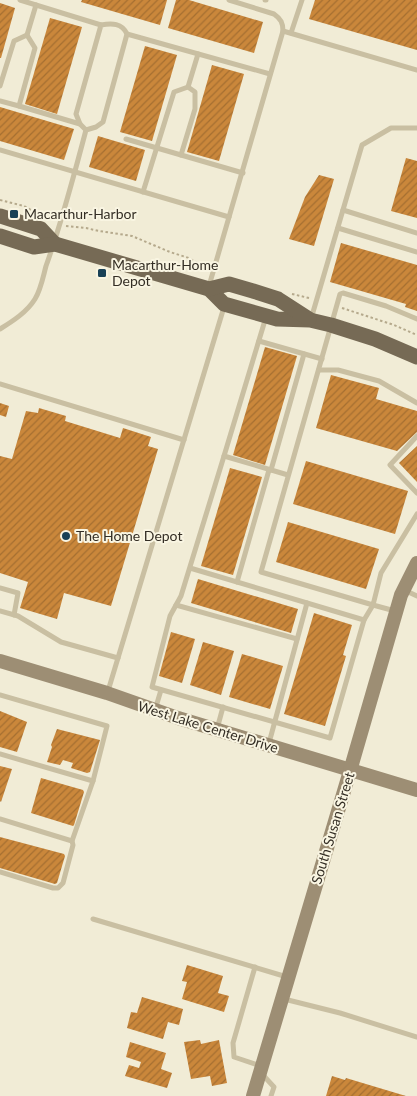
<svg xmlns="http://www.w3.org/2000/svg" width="417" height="1096" viewBox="0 0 417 1096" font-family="Lato,sans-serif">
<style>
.building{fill:url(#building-hatch)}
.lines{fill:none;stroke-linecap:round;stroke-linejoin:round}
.path{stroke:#b5a98c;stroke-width:2;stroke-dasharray:2.5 2.5;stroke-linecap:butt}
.lane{stroke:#c9bfa2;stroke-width:5}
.secondary{stroke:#9d8e74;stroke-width:14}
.primary{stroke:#766a55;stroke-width:15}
.poi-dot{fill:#194156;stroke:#f9f5e2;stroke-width:2}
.labels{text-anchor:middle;stroke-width:4;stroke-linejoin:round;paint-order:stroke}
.poi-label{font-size:14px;fill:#342e25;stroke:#f9f5e2;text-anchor:start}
.street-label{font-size:14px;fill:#342e25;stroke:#f9f5e2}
</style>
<defs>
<pattern id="building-hatch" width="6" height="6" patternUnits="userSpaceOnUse" patternTransform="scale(1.25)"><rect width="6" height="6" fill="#ca873b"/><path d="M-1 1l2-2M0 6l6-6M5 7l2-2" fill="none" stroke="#a56f31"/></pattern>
</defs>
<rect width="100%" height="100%" fill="#f1ecd6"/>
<g class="building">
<polygon points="82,0 167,0 160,25 81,2"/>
<polygon points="176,0 189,0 263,22 254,53 168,28"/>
<polygon points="315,0 417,0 417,50 309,19"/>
<polygon points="0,3 15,8 1,58 0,58"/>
<polygon points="50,18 82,27 57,114 25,104"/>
<polygon points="145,46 177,55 152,141 120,132"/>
<polygon points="212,65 244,74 219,161 187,152"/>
<polygon points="0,107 74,129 64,160 0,141"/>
<polygon points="98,136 145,150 136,181 89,167"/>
<polygon points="406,158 417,161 417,218 391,211"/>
<polygon points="319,175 334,179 314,246 289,239 305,197"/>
<polygon points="341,243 417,265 417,311 405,307 406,304 330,282"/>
<polygon points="265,347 297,356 265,465 233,455"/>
<polygon points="331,375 379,388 376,399 417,411 417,432 397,451 316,428"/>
<polygon points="0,403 9,406 6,417 0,415"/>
<polygon points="39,408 66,416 65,421 120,438 123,428 151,437 148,446 158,449 111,606 64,593 57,619 20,608 28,582 0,573 0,456 12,459 26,411 38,413"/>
<polygon points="417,446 417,482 399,463"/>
<polygon points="306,461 408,491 395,534 293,504"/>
<polygon points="230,468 262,477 233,575 201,566"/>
<polygon points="288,522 379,549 366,589 276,562"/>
<polygon points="198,579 298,609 291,633 191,603"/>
<polygon points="314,613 352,625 343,655 346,656 325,726 284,714"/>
<polygon points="171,632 195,639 182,683 159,676"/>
<polygon points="203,642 234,651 221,695 190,685"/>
<polygon points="242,654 283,666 270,709 229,697"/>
<polygon points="0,711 27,722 17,752 0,747"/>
<polygon points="57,729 100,740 90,772 87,773 71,768 73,763 63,760 60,765 47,762 52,747 51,745"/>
<polygon points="0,766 12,769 1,802 0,801"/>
<polygon points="41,778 83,790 84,792 74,825 73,826 31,813"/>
<polygon points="0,837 64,854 65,856 57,883 55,884 0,868"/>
<polygon points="187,965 223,976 218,993 229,996 224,1012 182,999 187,982 182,981"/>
<polygon points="142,997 183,1009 179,1025 168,1022 163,1039 127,1028 131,1012 137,1013"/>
<polygon points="200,1040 201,1044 219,1040 227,1083 212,1086 210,1076 191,1079 184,1042"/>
<polygon points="130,1042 166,1053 161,1069 172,1073 167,1088 125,1076 129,1065 139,1068 141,1062 126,1057"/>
<polygon points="332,1076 345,1080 346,1078 406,1096 326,1096"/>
</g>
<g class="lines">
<g class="path">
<polyline points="0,200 24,206 41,216"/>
<polyline points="66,226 86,228 99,231 132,236 170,252 189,258 208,269"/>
<polyline points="292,294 309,298"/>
<polyline points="342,308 394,325 417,335"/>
</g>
<g class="lane">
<polyline points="20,0 101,25"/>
<polyline points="265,0 266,0"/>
<polyline points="283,31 417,70"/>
<polyline points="291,33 302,0"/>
<polyline points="127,34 270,74"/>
<polyline points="27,35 35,48 19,106 80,124"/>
<polyline points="0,86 14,41 27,35 36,5"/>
<polyline points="0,101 19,106"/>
<polyline points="126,139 243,173"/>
<polyline points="0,150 229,217"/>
<polyline points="181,155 195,109 195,92 188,87"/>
<polyline points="143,192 174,92 188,87 198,54"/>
<polyline points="343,210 417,233"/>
<polyline points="338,228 417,252"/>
<path d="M209 286 283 31C283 23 281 19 274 14L229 0"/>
<polyline points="266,317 224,456 288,475"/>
<polyline points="311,319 362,145 391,128 417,128"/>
<polyline points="417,319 386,306 343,293 340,294 261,572 373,605 381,573 417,514"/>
<path d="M0 329C13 321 27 312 35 299 41 289 43 277 46 266 62 222 74 175 86 130L96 127 103 122 127 34C122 23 112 23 101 25L76 114 80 124 86 130"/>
<polyline points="259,341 322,359"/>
<polyline points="319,370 338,370 379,381 417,403"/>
<polyline points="0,384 184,440"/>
<polyline points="417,436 390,465 417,493"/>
<polyline points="271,470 304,354"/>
<polyline points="190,568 364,620 330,738 152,687 170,616 181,596 224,456"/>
<polyline points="237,582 269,470"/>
<polyline points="0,588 18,593 14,615"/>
<polyline points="404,590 417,596"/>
<polyline points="176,605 297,639"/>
<polyline points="0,611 18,616 61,642 118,658"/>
<polyline points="364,620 373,605 395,611"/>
<polyline points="108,691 224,307"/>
<polyline points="0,695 107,726 93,781 72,841 73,845 63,883 58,888 53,888 0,872"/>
<polyline points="155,710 161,690"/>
<polyline points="217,729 223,707"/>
<polyline points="269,743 307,603"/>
<polyline points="0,754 93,781"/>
<polyline points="0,819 72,841"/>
<polyline points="93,919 287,977"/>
<polyline points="255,967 233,1043 234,1057 261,1066"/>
<polyline points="284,999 340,1013 417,1037"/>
<polyline points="262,1074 274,1087 271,1096"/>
</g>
<g class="secondary">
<polyline points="0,661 107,693 178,718 417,790"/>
<polyline points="253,1096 350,771 401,595 417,563"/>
</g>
<g class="primary">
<polyline points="0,216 41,229 55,244"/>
<polyline points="0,236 34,247 55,244 209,289 224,304 277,319 310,320 331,325 375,339 417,357"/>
<polyline points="209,289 229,284 253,291 278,299 309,319"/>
</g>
</g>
<g class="poi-dot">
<rect x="9" y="209" width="10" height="10" rx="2.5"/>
<rect x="97" y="268" width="10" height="10" rx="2.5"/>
<circle cx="66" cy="536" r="5"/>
</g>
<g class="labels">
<g class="poi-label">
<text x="24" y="219">Macarthur-Harbor</text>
<text x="112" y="270">Macarthur-Home<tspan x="112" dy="16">Depot</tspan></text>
<text x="76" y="541">The Home Depot</text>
</g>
<g class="street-label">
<text transform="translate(208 727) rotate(17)" y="5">West Lake Center Drive</text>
<text transform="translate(333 828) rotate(-73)" y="5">South Susan Street</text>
</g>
</g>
</svg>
